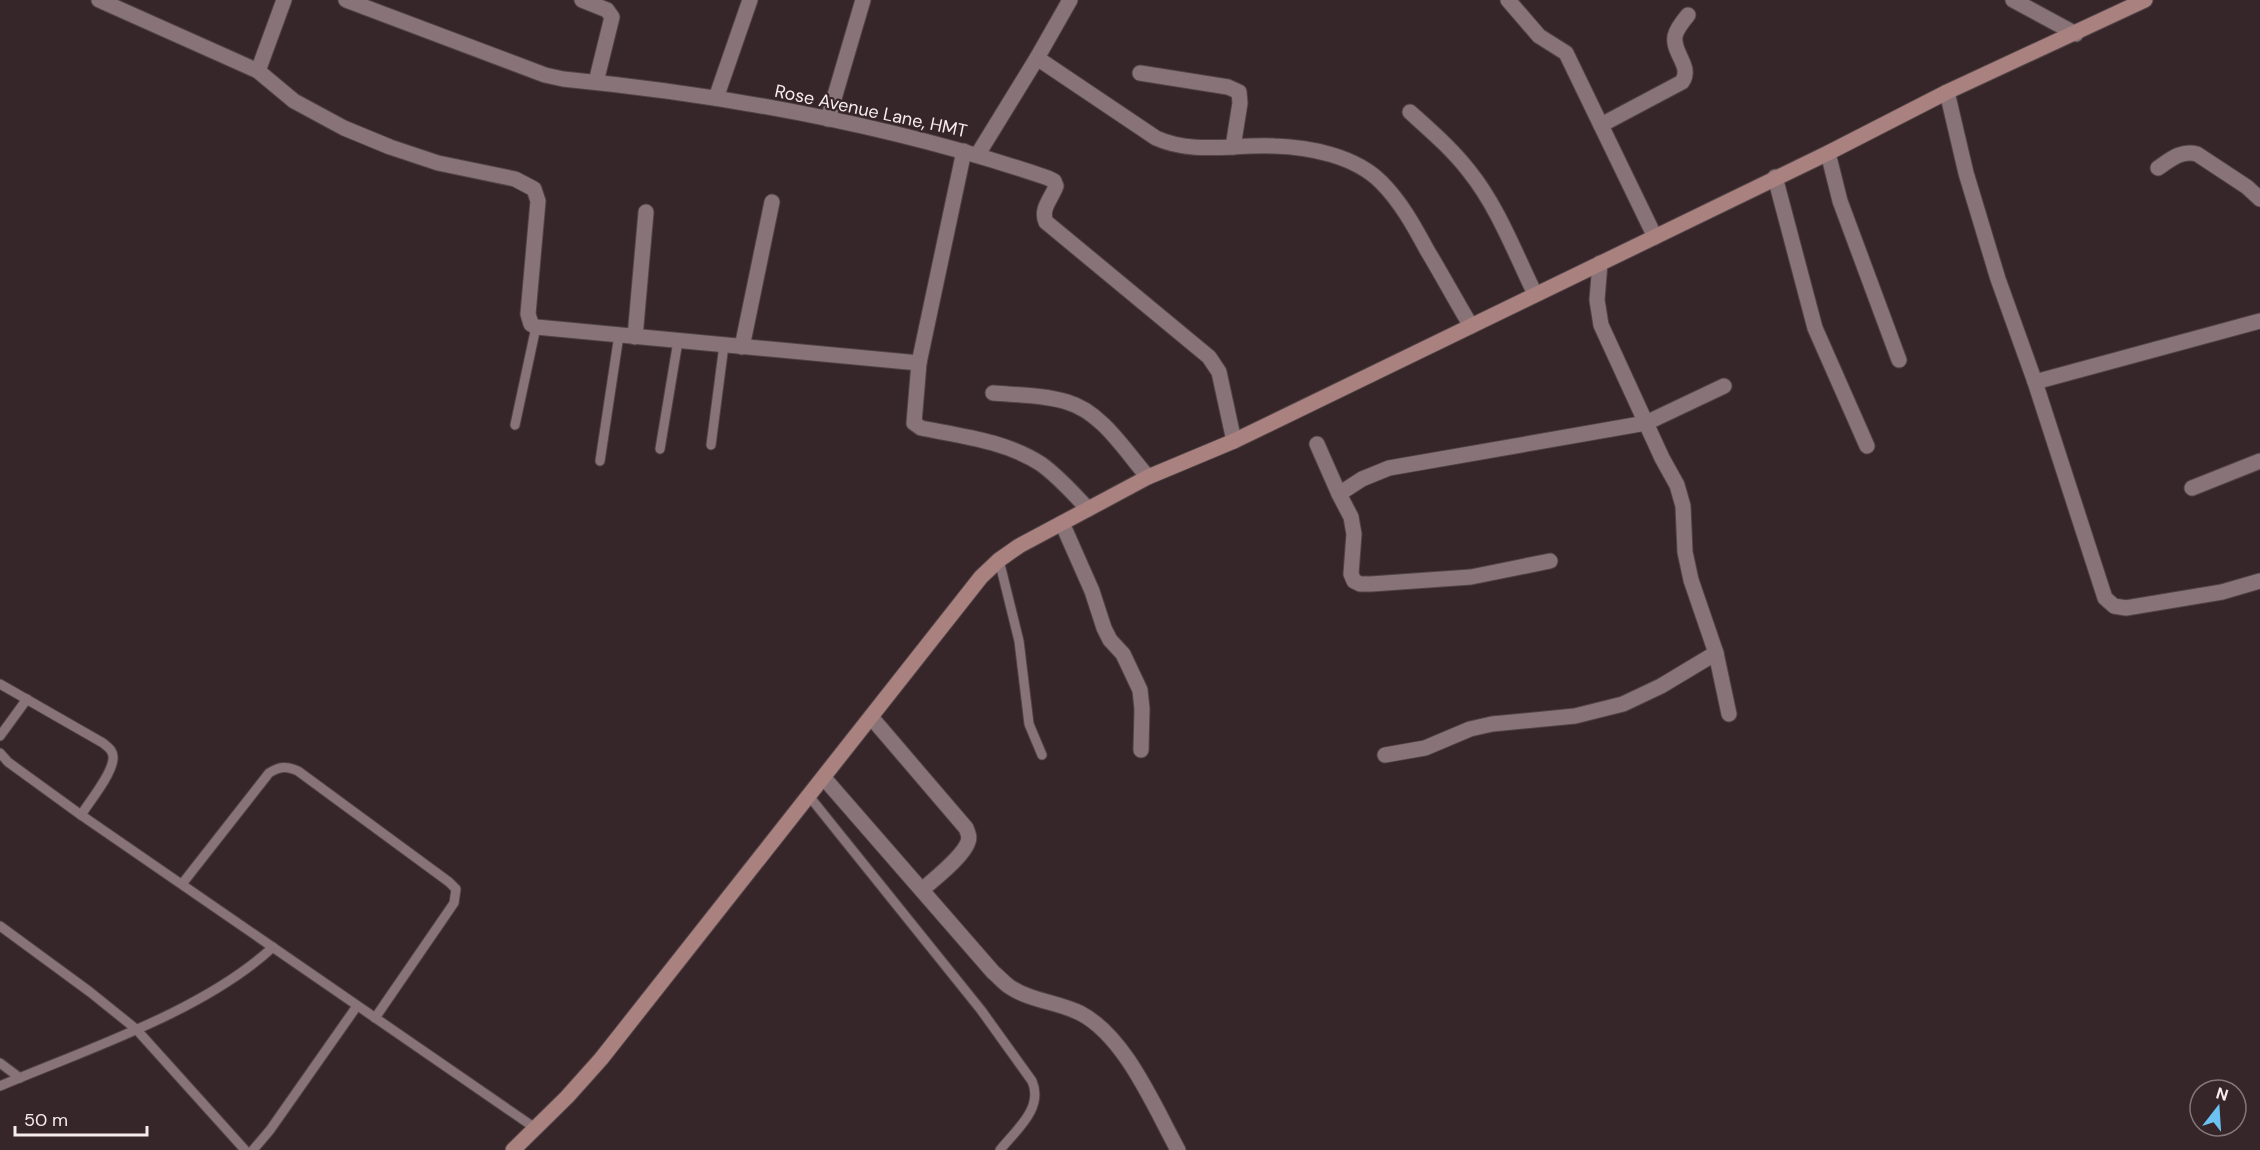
<svg xmlns="http://www.w3.org/2000/svg" width="2260" height="1150" viewBox="0 0 2260 1150" font-family="'DM Sans',sans-serif">
<style>
.lines{fill:none;stroke-linecap:round;stroke-linejoin:round}
.lane-casing{stroke:#514347;stroke-width:11}
.street-casing{stroke:#514347;stroke-width:17}
.secondary-casing{stroke:#514347;stroke-width:17}
.lane{stroke:#887478;stroke-width:9}
.street{stroke:#887478;stroke-width:15}
.secondary{stroke:#a9817f;stroke-width:15}
.labels{text-anchor:middle;stroke-width:4.5;stroke-linejoin:round;paint-order:stroke}
.street-label{font-size:18px;fill:#f7ecee;stroke:#362629}
</style>
<rect width="100%" height="100%" fill="#362629"/>
<g class="lines">
<g class="lane-casing">
<g id="lane">
<polyline points="515,425 536,327"/>
<polyline points="711,445 724,345"/>
<polyline points="660,449 678,341"/>
<polyline points="600,461 619,335"/>
<polyline points="999,560 1019,641 1029,724 1042,755"/>
<path d="M0 684 103 743C108 747 114 751 113 759 112 774 90 801 81 815"/>
<polyline points="0,736 27,699"/>
<polyline points="0,753 8,762 81,815 535,1128"/>
<path d="M809 796 981 1010 1032 1081C1044 1108 1016 1130 1000 1150"/>
<path d="M182 884 269 773C280 766 287 766 298 771L449 882 456 889 454 903 375 1018"/>
<polyline points="0,926 90,992 136,1029 245,1150"/>
<polyline points="0,1063 20,1078"/>
<path d="M0 1086C87 1049 204 1011 273 947"/>
<polyline points="253,1150 270,1130 357,1006"/>
</g>
</g>
<g class="street-casing">
<g id="street">
<polyline points="99,0 258,71 294,101 344,128 390,147 438,163 515,179 534,189 538,201 528,314 531,324 536,327 919,363"/>
<path d="M346 0 545 75 563 79C727 95 892 125 1048 178L1054 181 1056 186C1052 198 1040 209 1046 222L1209 357 1219 372 1234 441"/>
<polyline points="582,0 607,10 612,17 596,82"/>
<polyline points="1508,0 1539,36 1566,53 1655,237"/>
<polyline points="2013,0 2076,34"/>
<path d="M1037 58 1156 138C1193 155 1235 144 1274 146 1310 147 1355 156 1381 182 1401 202 1414 226 1427 250 1442 275 1456 301 1471 326"/>
<polyline points="258,71 284,0"/>
<polyline points="1140,73 1228,87 1239,92 1240,103 1233,147"/>
<polyline points="1947,92 1966,173 1998,279 2035,382 2105,598 2114,606 2126,608 2222,592 2260,581"/>
<polyline points="716,98 750,0"/>
<path d="M1410 112C1431 131 1452 149 1469 171 1498 207 1515 253 1535 294"/>
<polyline points="828,119 863,0"/>
<path d="M1601 125 1682 82C1693 67 1672 53 1675 36 1677 28 1683 21 1688 15"/>
<path d="M964 151 919 363 914 423 921 428C961 436 1006 441 1041 464 1059 477 1073 493 1088 509"/>
<polyline points="1828,153 1840,201 1899,360"/>
<polyline points="978,154 1037,58 1070,0"/>
<path d="M2158 168C2171 159 2181 150 2197 154L2247 187 2260 199"/>
<polyline points="1775,177 1815,328 1867,446"/>
<polyline points="1600,263 1597,300 1601,325 1662,458 1677,485 1683,506 1685,552 1691,580 1716,653 1729,714"/>
<polyline points="635,337 646,212"/>
<polyline points="742,347 772,202"/>
<polyline points="2035,382 2260,321"/>
<path d="M993 393C1017 395 1044 395 1067 402 1102 412 1125 451 1148 477"/>
<polyline points="1317,444 1339,494 1351,517 1354,534 1351,574 1354,581 1360,584 1371,584 1471,577 1550,561"/>
<polyline points="2192,488 2260,461"/>
<polyline points="1339,494 1362,479 1389,468 1646,423 1724,386"/>
<polyline points="1062,523 1092,591 1104,628 1110,640 1123,654 1140,690 1142,709 1141,750"/>
<path d="M871 717 966 828C968 833 970 837 968 842 963 857 934 879 922 890"/>
<polyline points="1385,755 1425,748 1470,729 1492,724 1575,716 1623,704 1661,686 1716,653"/>
<path d="M824 778 993 972C999 977 1004 983 1010 987 1031 1001 1058 1002 1080 1013 1125 1036 1154 1106 1178 1150"/>
</g>
</g>
<g class="secondary-casing">
<polyline id="secondary" points="513,1150 567,1097 601,1059 981,577 999,560 1019,546 1148,477 1234,441 1828,153 1947,92 2145,0"/>
</g>
<use href="#lane" class="lane"/>
<use href="#street" class="street"/>
<use href="#secondary" class="secondary"/>
</g>
<g class="labels">
<g class="street-label">
<text transform="translate(871 111) rotate(12)" y="6">Rose Avenue Lane, HMT</text>
</g>
</g>
<g transform="translate(2218 1108) rotate(17)"><circle r="28" fill="#362629" stroke="#837578" stroke-width="1.5"/>
<path d="M0-4.5L10 22L0 15L-10 22Z" fill="#6cc3f2"/>
<text y="-9" font-size="16" font-weight="bold" text-anchor="middle" fill="#f7ecee">N</text>
</g>
<path d="M15 1126v9h132v-9" fill="none" stroke="#f7ecee" stroke-width="3"/>
<text x="24" y="1126" font-size="18" fill="#f7ecee" stroke="#362629" stroke-width="4.5" paint-order="stroke">50 m</text>
</svg>
